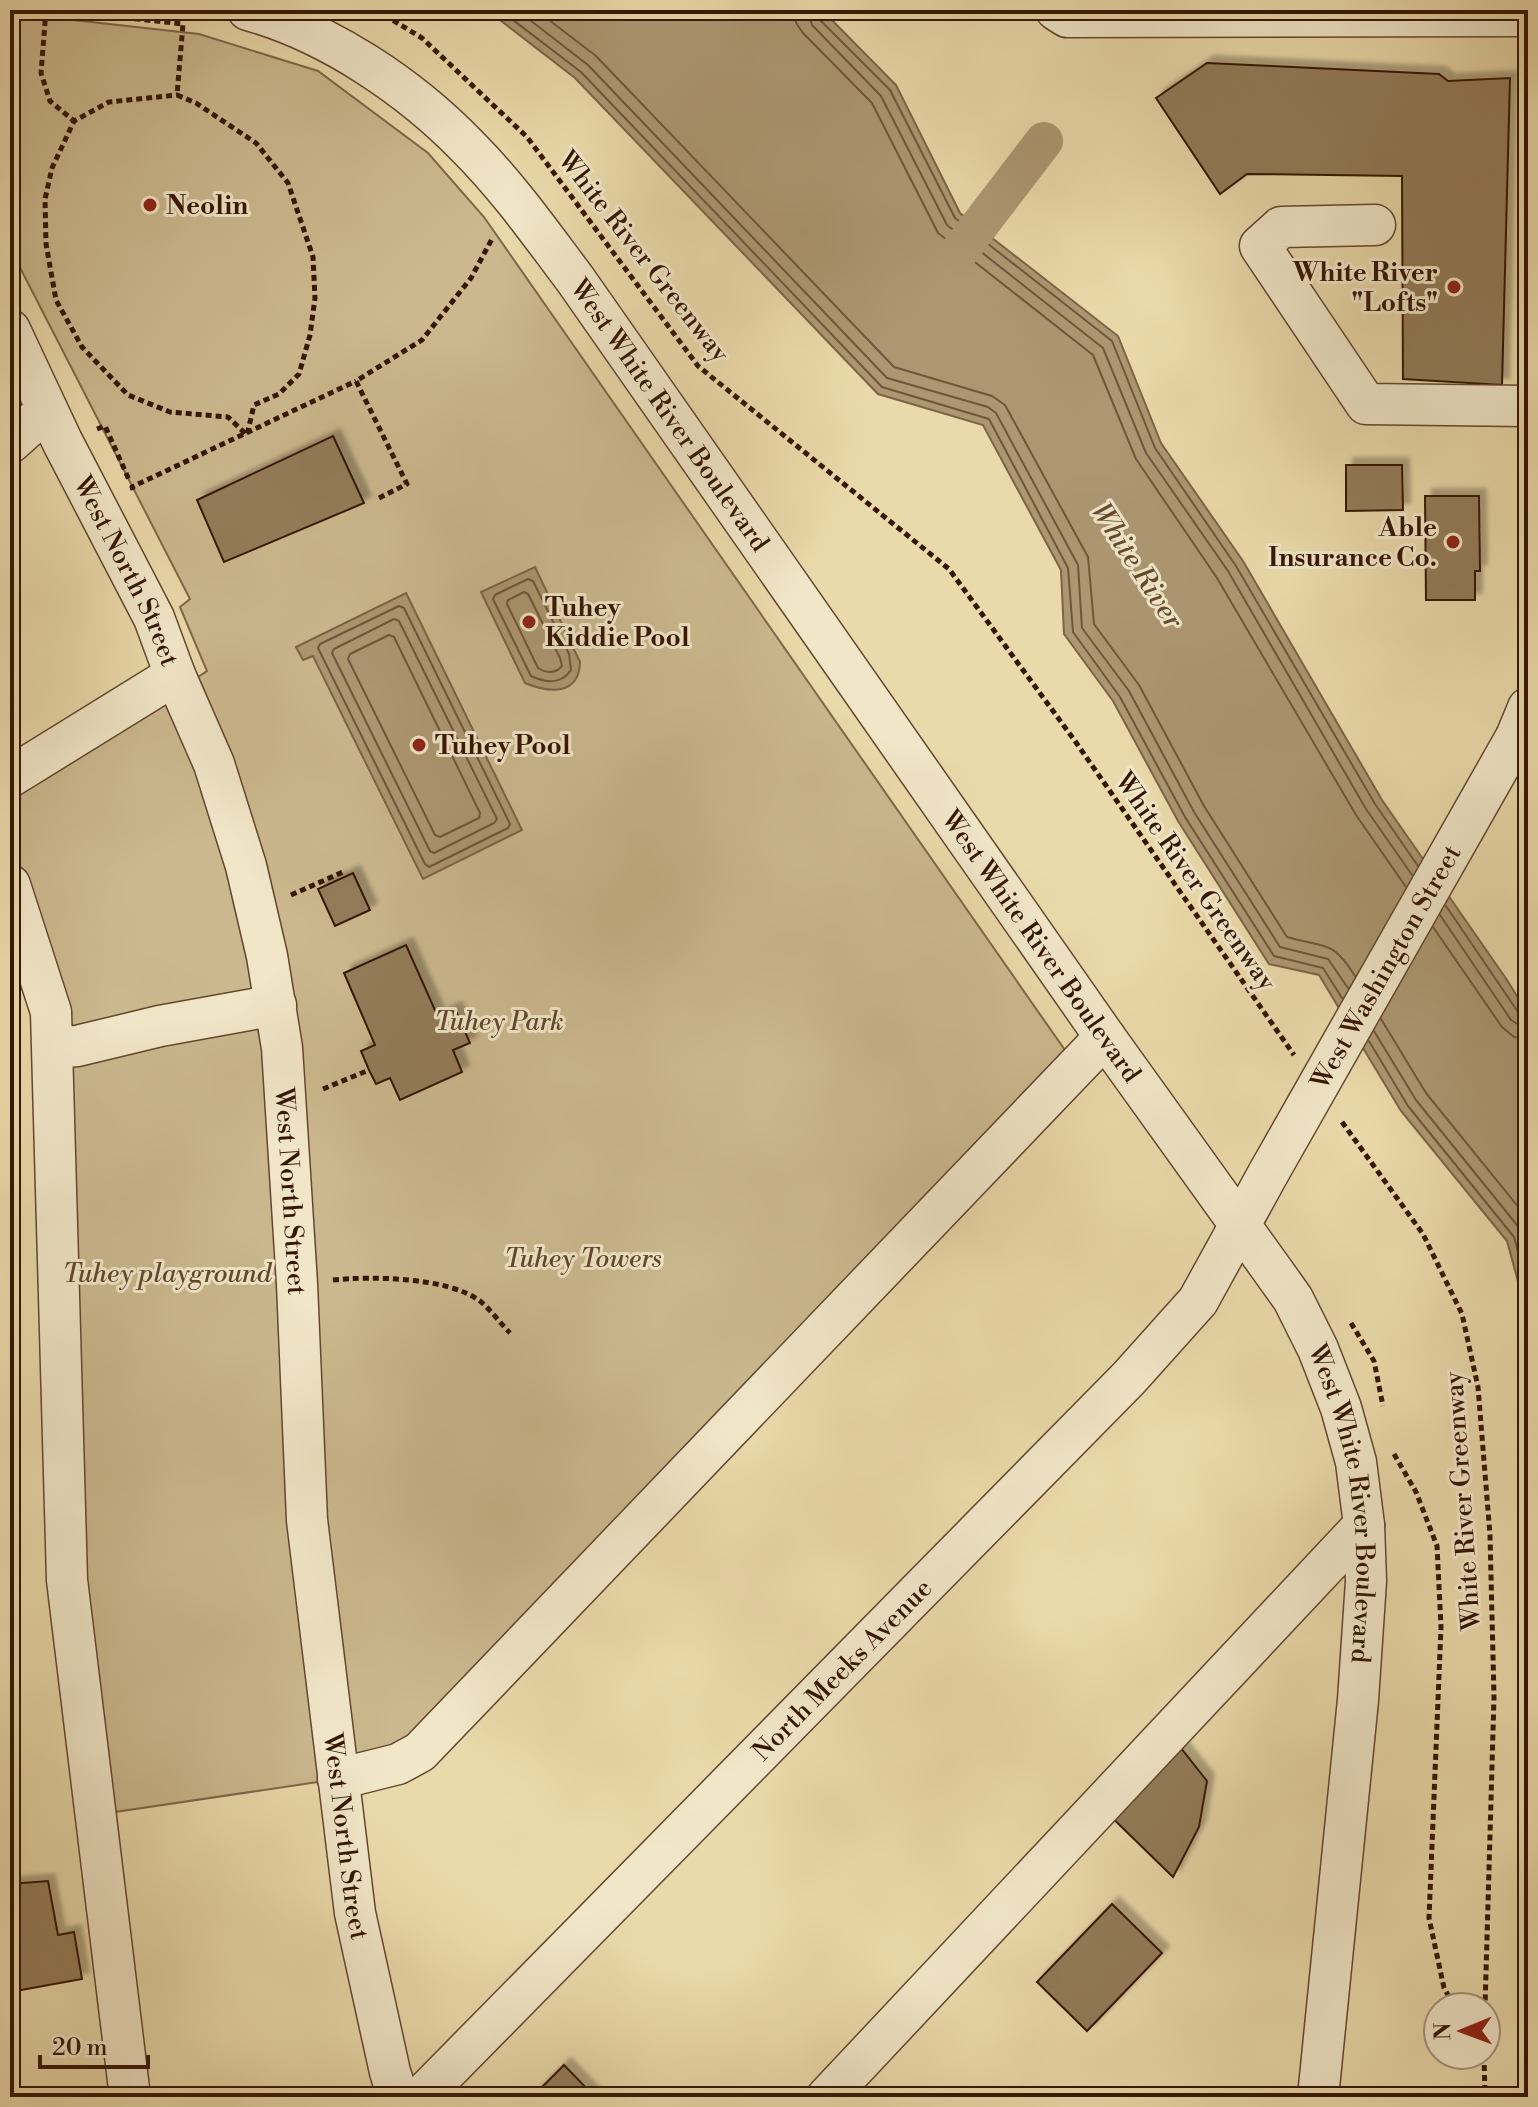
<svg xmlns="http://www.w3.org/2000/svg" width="1538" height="2107" viewBox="0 0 1538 2107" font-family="'Libre Bodoni',serif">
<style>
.green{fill:#cbb88e;stroke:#806749;stroke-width:2}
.water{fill:#ac9772;stroke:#7c6346;stroke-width:2}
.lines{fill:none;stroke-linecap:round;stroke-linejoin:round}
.shore{stroke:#70563b;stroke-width:2}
.canal{stroke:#ac9772;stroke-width:38}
.building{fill:#937b5a;stroke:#351604;stroke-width:2;filter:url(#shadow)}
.minor-casing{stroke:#62472e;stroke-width:43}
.path{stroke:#351604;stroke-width:5;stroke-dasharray:6 4;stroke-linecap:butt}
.minor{stroke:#f1e6c8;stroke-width:40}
.minor-bridge-casing{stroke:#62472e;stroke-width:43;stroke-linecap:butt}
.minor-bridge{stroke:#f1e6c8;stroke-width:40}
.poi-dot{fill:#8f2418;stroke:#f1e6c8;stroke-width:3}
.labels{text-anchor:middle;stroke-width:6;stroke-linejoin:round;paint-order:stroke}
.poi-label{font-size:26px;font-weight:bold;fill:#351604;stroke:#f1e6c8;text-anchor:start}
.street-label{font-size:26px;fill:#351604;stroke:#f1e6c8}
.park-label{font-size:26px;font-style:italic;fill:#62472d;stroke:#f1e6c8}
.water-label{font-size:28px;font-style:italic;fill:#654a30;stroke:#f1e6c8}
</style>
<defs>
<filter id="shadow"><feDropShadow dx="7" dy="-7" stdDeviation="2" flood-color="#0004"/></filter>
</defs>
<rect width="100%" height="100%" fill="#ead9aa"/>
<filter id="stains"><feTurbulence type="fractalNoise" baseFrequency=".0025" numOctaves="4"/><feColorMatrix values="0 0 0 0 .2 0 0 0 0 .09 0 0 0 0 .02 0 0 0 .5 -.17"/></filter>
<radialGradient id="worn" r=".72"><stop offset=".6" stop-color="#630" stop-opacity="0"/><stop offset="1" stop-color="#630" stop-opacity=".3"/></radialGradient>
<polygon class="green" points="10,13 199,34 318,71 428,153 484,217 1076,1066 420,1752 338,1779 108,1813 79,1584 51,1012 10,859 10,798 207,671 180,607 190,599 10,248"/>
<g class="water">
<polygon points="487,10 822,10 896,85 960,213 1118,336 1161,443 1243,561 1382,800 1507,980 1528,1014 1528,1318 1507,1241 1401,1111 1319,975 1269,964 1178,821 1113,701 1064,634 1061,570 983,425 878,394 575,78"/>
<path d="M535 567 580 662C579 696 549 693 525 683L481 592Z"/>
<polygon points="406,593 522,830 423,879 313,656 303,660 296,647"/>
</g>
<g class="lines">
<g class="shore">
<polyline points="500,10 581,72 882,387 989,419 1068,568 1073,632 1120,697 1185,817 1274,956 1323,968 1342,998"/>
<polyline points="517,10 588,65 887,378 988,407 996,413 1078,565 1082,628 1129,691 1194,812 1280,947 1328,959 1348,988"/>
<path d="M536 10 596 56 894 367 992 396 1005 405 1088 557 1094 624 1139 685 1204 806 1287 937C1325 948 1332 939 1355 976"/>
<polyline points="795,10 796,23 803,33 872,103 938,233 1093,355 1136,459 1217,578 1356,815 1406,887"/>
<polyline points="807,10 812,25 881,96 947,225 1103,348 1146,453 1228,571 1366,809 1412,875"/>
<polyline points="817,10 819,19 890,90 955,218 1112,341 1155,448 1236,566 1375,804 1418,866"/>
<path d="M528 579 533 581 569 654 571 670C561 685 546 683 531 676L493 599 495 595Z"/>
<path d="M524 592 528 594 560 658 562 666C555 674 546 673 538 668L507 604 508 600Z"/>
<polygon points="399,606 404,608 510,824 508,828 429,867 425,864 318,648 320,644"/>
<polygon points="394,619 399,621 497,819 494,823 434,853 430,851 332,653 334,649"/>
<polygon points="389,635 394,637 480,813 479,818 440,837 435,835 348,659 350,654"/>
<polyline points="1446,906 1518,1012 1528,1017"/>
<polyline points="1440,915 1511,1020 1519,1025 1528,1027"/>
<polyline points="1433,927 1502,1027 1514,1037 1528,1039"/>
<polyline points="1381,1019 1426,1093 1528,1219"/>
<polyline points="1374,1031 1416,1100 1521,1230 1528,1250"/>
<polyline points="1369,1041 1408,1106 1514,1237 1528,1288"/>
</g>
<polyline class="canal" points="946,269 1044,141"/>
</g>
<g class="building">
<polygon points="1207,63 1439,74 1448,81 1510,78 1502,385 1403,379 1402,176 1247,174 1220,194 1156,98"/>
<polygon points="333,436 364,503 224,562 197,500"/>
<polygon points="1346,465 1402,465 1403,510 1346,511"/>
<polygon points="1425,496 1479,496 1480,571 1475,571 1475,600 1426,600"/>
<polygon points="353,873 370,910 335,926 318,889"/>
<polygon points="406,945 438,1017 455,1009 470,1043 453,1050 462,1072 400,1100 390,1078 376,1084 369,1070 361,1051 375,1045 344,973"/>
<polygon points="1169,1733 1207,1781 1199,1827 1173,1877 1100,1806"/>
<polygon points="48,1881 58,1935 74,1932 82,1979 10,1992 10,1884"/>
<polygon points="1112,1904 1162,1953 1087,2031 1037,1982"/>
<polygon points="564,2065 595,2097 532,2097"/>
</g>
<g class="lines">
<g class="minor-casing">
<g id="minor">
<path id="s1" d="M248 10C328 32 410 87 468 147 508 187 541 234 575 279L1105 1037 1268 1264 1293 1299 1318 1349 1341 1408 1356 1462 1364 1525 1366 1581 1358 1700 1318 2097"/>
<polyline points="1056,10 1067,17 1528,16"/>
<polyline points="1375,225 1281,227 1260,246 1366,404 1528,406"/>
<path id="s2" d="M10 330 62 441 154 618 175 675 214 764 246 866 267 956 282 1048 297 1284 307 1520 355 1913 390 2072 398 2097"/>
<polyline points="10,443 47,410"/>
<polyline points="1516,737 1528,708"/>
<polyline points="10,777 175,675"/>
<polyline points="10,885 51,1012 67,1580 130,2097"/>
<polyline points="53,1048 77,1046 160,1026 276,1005"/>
<polyline points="338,1779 398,1764 420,1752 1105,1037"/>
<path id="s3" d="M421 2097 1129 1378 1198 1301 1269 1172"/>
<polyline points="827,2097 1364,1525"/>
</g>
</g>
<g class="path">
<polyline points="46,10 41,73 50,101 74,121"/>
<polyline points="55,10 183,24 177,95"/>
<polyline points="376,10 422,38 527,137 698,366 949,569 1075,741 1294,1055"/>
<polygon points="177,95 196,103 256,143 288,183 313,257 315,298 310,335 299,374 279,394 254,405 247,435 228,417 170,412 128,395 82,347 56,300 46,244 45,199 52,168 74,121 109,102"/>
<polyline points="97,429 105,426 130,482"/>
<polyline points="133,490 132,487 356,381"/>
<polyline points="379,498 407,484 356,381 422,340 471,278 493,237"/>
<polyline points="291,895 343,872"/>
<polyline points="323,1089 369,1070"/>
<polyline points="1342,1122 1423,1234 1462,1314 1478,1387 1490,1535 1494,1697 1485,2007"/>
<path d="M333 1280C371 1276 448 1277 480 1301 491 1310 500 1323 510 1333"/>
<polyline points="1351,1323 1374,1361 1383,1406"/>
<polyline points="1394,1454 1416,1492 1437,1546 1441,1627 1429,1918 1444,1988 1455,2007"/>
<polyline points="1484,2055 1485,2097"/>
</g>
<use href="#minor" class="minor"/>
<g class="minor-bridge-casing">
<g id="minor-bridge">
<path id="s4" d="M1269 1172 1516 737"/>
</g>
</g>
<use href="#minor-bridge" class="minor-bridge"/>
</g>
<g class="poi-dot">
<circle cx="150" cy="205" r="8"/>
<circle cx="1454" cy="287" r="8"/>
<circle cx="1453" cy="542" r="8"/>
<circle cx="529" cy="622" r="8"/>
<circle cx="419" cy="745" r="8"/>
</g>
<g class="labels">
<g class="poi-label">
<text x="166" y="214">Neolin</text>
<text x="1438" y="281" text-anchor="end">White River<tspan x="1438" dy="30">"Lofts"</tspan></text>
<text x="1437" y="536" text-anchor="end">Able<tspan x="1437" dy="30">Insurance Co.</tspan></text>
<text x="545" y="616">Tuhey<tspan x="545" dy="30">Kiddie Pool</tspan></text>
<text x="435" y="754">Tuhey Pool</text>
</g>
<g class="street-label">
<text transform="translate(644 256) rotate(52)" y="9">White River Greenway</text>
<text dy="9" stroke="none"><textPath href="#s1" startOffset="598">West White River Boulevard</textPath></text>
<text dy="9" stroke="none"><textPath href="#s2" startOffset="268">West North Street</textPath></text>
<text transform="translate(1196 881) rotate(55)" y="9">White River Greenway</text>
<text dy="9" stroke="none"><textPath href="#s1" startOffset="1246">West White River Boulevard</textPath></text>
<text dy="9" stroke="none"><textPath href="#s4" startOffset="236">West Washington Street</textPath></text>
<text dy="9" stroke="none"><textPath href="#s2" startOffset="916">West North Street</textPath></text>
<text transform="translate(1462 1501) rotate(-94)" y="9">White River Greenway</text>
<text dy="9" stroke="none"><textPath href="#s1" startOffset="1894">West White River Boulevard</textPath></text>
<text dy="9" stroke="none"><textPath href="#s3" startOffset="600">North Meeks Avenue</textPath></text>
<text dy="9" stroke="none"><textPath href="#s2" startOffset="1564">West North Street</textPath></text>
</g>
<g class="park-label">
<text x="499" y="1030">Tuhey Park</text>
<text x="583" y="1267">Tuhey Towers</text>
<text x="167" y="1282">Tuhey playground</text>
</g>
<g class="water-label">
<text transform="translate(1138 565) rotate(57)" y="10">White River</text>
</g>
</g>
<rect width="1538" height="2107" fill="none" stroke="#ead9aa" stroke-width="40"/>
<rect x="12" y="12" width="1514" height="2083" fill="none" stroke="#351604" stroke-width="4"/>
<rect x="20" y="20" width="1498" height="2067" fill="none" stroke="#351604" stroke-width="2"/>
<g transform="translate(1462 2031) rotate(269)"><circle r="38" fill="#f1e6c8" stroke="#a6937a" stroke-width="2"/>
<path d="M0-6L14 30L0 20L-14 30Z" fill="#8f2418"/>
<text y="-12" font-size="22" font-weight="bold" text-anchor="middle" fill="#351604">N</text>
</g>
<path d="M40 2055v12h108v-12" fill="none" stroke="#351604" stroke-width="4"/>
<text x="52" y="2055" font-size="24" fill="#351604" stroke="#f1e6c8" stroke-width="6" paint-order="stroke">20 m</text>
<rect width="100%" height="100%" filter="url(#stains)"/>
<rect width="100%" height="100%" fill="url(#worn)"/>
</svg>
